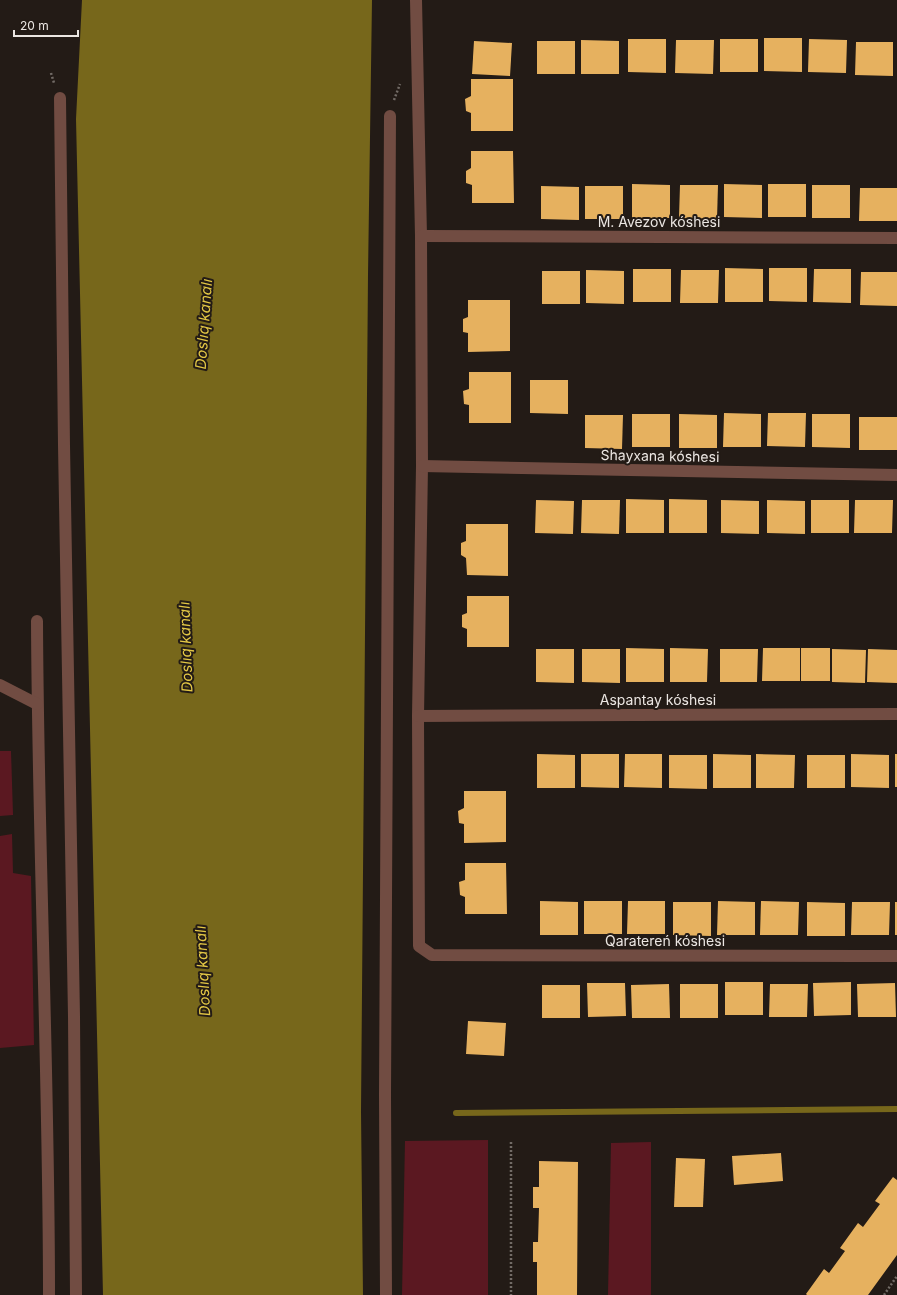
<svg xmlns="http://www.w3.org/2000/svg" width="897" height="1295" viewBox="0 0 897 1295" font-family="Inter,sans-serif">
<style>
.green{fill:#5b1821}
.water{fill:#77671b}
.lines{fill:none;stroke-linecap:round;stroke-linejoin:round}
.stream{stroke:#77671b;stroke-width:6}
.building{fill:#e6b15f}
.path{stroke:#726b66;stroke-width:2.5;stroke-dasharray:2 2;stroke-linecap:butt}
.minor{stroke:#714c42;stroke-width:12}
.labels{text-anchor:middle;stroke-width:4;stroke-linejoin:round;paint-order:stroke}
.street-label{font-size:14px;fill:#ebe6e2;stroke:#231b16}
.water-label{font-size:15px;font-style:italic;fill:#e3c745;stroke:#231b16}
</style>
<rect width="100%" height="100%" fill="#231b16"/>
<g class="green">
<polygon points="0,751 11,751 13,815 0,816"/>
<polygon points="12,834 13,873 31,876 34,1045 0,1048 0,836"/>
<polygon points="488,1140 488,1295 402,1295 405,1141"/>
<polygon points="651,1142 651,1295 608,1295 611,1143"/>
</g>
<polygon class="water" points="82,0 372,0 368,275 361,1112 363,1295 103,1295 76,119"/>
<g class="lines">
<polyline class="stream" points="456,1113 897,1109"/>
</g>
<g class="building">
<polygon points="764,38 802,38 802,72 764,71"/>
<polygon points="628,39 666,39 666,73 628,72"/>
<rect x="720" y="39" width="38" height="33"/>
<polygon points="809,39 847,40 846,73 808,72"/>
<polygon points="581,40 619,41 619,74 581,74"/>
<polygon points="676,40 714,40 713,74 675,73"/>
<polygon points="474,41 512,43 510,76 472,74"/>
<rect x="537" y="41" width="38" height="33"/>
<polygon points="856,42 893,42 893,76 855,75"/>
<polygon points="471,79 513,79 513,131 471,131 471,113 466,111 465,99 471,96"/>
<polygon points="471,151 513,151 514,203 472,203 472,185 466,183 466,171 471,168"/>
<polygon points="632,184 670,185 670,218 632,218"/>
<polygon points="724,184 762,185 762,218 724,217"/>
<rect x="768" y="184" width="38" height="33"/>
<polygon points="680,185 718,185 717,219 679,218"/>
<rect x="812" y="185" width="38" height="33"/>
<polygon points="541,186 579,187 579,220 541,219"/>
<rect x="585" y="186" width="38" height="33"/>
<polygon points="860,188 897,188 897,221 859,221"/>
<polygon points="725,268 763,269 763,302 725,302"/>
<polygon points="769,268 807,268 807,302 769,301"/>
<rect x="633" y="269" width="38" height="33"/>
<polygon points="814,269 851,269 851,303 813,302"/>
<polygon points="586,270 624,271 624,304 586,303"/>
<polygon points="681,270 719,270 718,303 680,303"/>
<rect x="542" y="271" width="38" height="33"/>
<polygon points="861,272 897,272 897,306 860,305"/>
<polygon points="468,300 510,300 510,351 468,352 468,333 463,332 463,319 468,317"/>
<polygon points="469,372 511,372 511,423 469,423 469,405 464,404 463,391 469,389"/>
<polygon points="530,380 568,380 568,414 530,413"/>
<polygon points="724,413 761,414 761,447 723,447"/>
<polygon points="768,413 806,413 805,447 767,446"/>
<rect x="632" y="414" width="38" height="33"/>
<polygon points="679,414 717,415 717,448 679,448"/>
<polygon points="812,414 850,414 850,448 812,447"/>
<polygon points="585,415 623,415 622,449 585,448"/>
<rect x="859" y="417" width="38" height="33"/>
<polygon points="626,499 664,500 664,533 626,533"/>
<polygon points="669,499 707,500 707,533 669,533"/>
<polygon points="536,500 574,501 573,534 535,533"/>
<polygon points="582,500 620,500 619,534 581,533"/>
<polygon points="721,500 759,501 759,534 721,533"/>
<polygon points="767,500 805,501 805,534 767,533"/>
<rect x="811" y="500" width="38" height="33"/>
<polygon points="855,500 893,500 892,533 854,533"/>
<polygon points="466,524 508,524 508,576 467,575 466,558 461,555 461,543 466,541"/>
<polygon points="467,596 509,596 509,647 467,647 467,629 462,627 462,615 467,613"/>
<polygon points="626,648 664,649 664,682 626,682"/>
<polygon points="670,648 708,649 707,682 670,682"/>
<polygon points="763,648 800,648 800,681 762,681"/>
<rect x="801" y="648" width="29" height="33"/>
<polygon points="536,649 574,649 574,683 536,682"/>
<polygon points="582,649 620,649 620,683 582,682"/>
<polygon points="720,649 758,649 757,682 720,682"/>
<polygon points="832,649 866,650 865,683 832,682"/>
<polygon points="868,649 897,650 897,683 867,682"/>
<polygon points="537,754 575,755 575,788 537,788"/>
<polygon points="581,754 619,754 619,788 581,787"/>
<polygon points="625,754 662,754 662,788 624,787"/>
<polygon points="713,754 751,755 751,788 713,788"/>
<polygon points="756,754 795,755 794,788 756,788"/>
<polygon points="851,754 889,755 889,788 851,787"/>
<rect x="895" y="754" width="2" height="33"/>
<polygon points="669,755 707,755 707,789 669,788"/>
<rect x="807" y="755" width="38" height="33"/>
<polygon points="464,791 506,791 506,842 464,843 464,824 459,823 458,811 464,808"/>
<polygon points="465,863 506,863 507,914 465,914 465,897 460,895 459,882 465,880"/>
<polygon points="540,901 578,902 578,935 540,935"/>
<rect x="584" y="901" width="38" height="33"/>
<polygon points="628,901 665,901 665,934 627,934"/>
<polygon points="718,901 755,902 755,935 717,935"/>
<polygon points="761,901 799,902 798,935 760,935"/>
<polygon points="673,902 711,902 711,936 673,935"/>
<polygon points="807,902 845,903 845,936 807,936"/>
<polygon points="852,902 890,902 889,935 851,935"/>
<rect x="895" y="902" width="2" height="33"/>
<rect x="725" y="982" width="38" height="33"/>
<polygon points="851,982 851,1015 814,1016 813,983"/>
<polygon points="587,983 625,983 626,1016 588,1017"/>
<polygon points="895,983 896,1017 858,1017 857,984"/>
<polygon points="669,984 670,1018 632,1018 631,985"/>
<rect x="680" y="984" width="38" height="34"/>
<polygon points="770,984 808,984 807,1017 769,1017"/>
<rect x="542" y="985" width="38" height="33"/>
<polygon points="468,1021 506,1023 504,1056 466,1054"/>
<polygon points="781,1153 783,1181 734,1185 732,1156"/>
<polygon points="676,1158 705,1159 703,1207 674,1207"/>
<polygon points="539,1161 578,1162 577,1295 537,1295 537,1262 533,1262 533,1242 538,1242 539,1208 533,1208 533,1187 539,1187"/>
<polygon points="893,1177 897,1180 897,1255 868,1295 807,1295 806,1294 824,1269 829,1273 845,1251 840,1248 858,1223 863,1227 880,1204 875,1201"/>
</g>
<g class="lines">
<g class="path">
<polyline points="51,73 54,83"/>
<polyline points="394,100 400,84"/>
<polyline points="511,1142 511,1295"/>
<polyline points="884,1295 897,1276"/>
</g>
<g class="minor">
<polyline points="416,0 421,236 422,466 418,716 419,946 432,955 858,956 897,956"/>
<polyline points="60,98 64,445 74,1016 76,1295"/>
<polyline points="421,236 897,238"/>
<polyline points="422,466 897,475"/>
<path d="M37 621C38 846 49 1070 49 1295"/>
<polyline points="0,685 37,704"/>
<polyline points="418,716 897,714"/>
<polyline points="386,1295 385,1095 390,116"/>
</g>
</g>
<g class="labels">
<g class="street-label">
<text x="659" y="227">M. Avezov kóshesi</text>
<text transform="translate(660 456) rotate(1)" y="5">Shayxana kóshesi</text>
<text x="658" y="705">Aspantay kóshesi</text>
<text x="665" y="946">Qaratereń kóshesi</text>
</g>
<g class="water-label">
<text transform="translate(204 324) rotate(-86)" y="5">Doslıq kanalı</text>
<text transform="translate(186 647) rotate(-92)" y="5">Doslıq kanalı</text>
<text transform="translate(203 971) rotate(-93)" y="5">Doslıq kanalı</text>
</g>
</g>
<path d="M14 30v6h64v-6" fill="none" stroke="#ebe6e2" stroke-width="2"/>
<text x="20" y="30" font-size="12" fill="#ebe6e2" stroke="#231b16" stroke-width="3" paint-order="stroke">20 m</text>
</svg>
